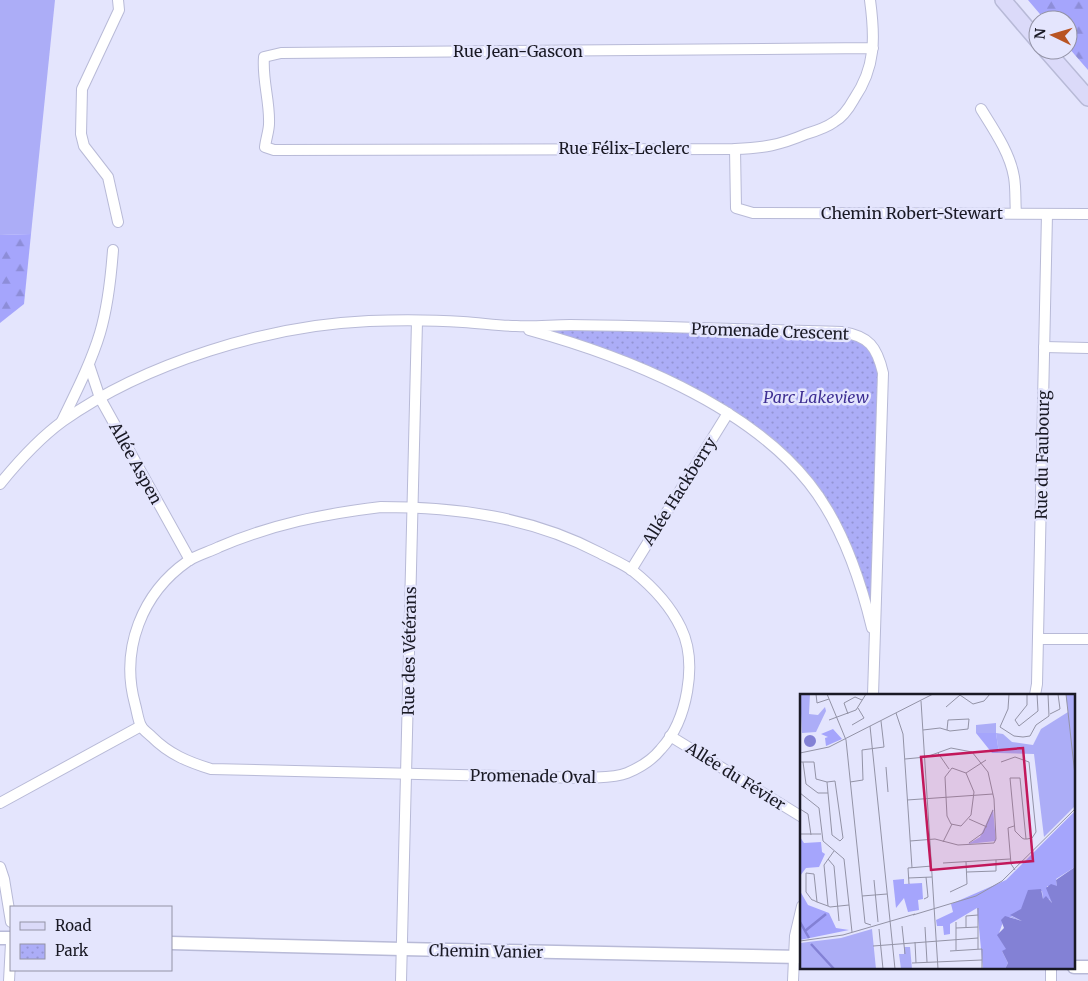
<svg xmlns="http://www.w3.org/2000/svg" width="1088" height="981" viewBox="0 0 1088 981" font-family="Merriweather,serif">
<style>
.grass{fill:#acadf7}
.forest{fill:url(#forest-firs)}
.park{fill:url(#park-dots)}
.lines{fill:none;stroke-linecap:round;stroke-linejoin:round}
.minor-casing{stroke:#b8bad7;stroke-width:12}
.tertiary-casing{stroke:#b8bad7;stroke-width:15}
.secondary-casing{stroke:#b8bad7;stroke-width:18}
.minor{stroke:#fff;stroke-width:10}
.tertiary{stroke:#fff;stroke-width:12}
.secondary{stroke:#dbdaf9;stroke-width:15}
.labels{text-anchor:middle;stroke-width:5;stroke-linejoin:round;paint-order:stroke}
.street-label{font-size:16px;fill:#191924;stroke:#e4e5fd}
.park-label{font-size:16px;font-style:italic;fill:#3f3093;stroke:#e4e5fd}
.inset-river{fill:none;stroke:#8381d5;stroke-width:2.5}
.inset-road{fill:none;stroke:#9393a6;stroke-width:1}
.view{fill:#c2185b;fill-opacity:0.15;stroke:#c2185b;stroke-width:2.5}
.inset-edge{fill:none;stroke:#191924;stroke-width:2.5}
</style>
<defs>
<pattern id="forest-firs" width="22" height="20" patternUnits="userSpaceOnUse" patternTransform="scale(1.25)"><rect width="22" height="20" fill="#a5a5fc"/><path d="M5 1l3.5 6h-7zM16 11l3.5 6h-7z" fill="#8d8dd8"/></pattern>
<pattern id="park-dots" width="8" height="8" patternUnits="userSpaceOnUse" patternTransform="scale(1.25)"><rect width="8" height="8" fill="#acadf7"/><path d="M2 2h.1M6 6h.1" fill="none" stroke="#9394d4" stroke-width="1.8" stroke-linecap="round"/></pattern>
</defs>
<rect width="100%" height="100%" fill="#e4e5fd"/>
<polygon class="grass" points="0,0 55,0 31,234 0,235"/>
<g class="forest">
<polygon points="1028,0 1088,0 1088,70 1068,47 1068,20 1045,20"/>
<polygon points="31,234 24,304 0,323 0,235"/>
</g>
<polygon class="park" points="517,326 855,333 880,359 876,641 867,607 826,509 775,448 689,391"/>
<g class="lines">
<g class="minor-casing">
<g id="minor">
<path d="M870 0C875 37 876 67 854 99 849 108 843 117 834 122 826 128 816 131 806 134 780 145 764 148 735 149L274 150 265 147C266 139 269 130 269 124 270 101 262 80 264 57L281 53 873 48"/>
<path d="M981 109C994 130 1010 153 1014 177 1016 189 1015 201 1016 213"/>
<polyline points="735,149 736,208 753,213 1088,214"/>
<polyline points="118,222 108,177 84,146 81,134 82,89 119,10 118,0"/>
<path d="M529 330C624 356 746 404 809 483 841 523 860 578 872 628"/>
<polyline points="1044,347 1088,348"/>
<polyline points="89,365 100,398 190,560"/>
<path d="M62 421C76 392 91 363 100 333 108 306 111 277 113 250"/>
<path d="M0 484C17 463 41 437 63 421 145 363 269 325 369 321 400 320 432 320 463 322 481 323 499 326 516 326 534 327 552 325 570 325 661 326 752 330 842 332 869 336 877 347 883 373L873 695"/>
<path d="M381 507C457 507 532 517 600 553 611 559 624 564 633 571 653 587 670 605 681 628 698 663 687 721 661 749 653 759 639 768 627 773 615 778 599 777 586 778L211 769C188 762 169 754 152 737 149 734 143 730 141 726 138 720 137 711 135 704 120 649 142 593 188 561 197 555 209 552 219 547 273 524 323 514 381 507Z"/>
<polyline points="631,570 728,413"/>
<polyline points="1038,639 1088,639"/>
<polyline points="1035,695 1037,684 1047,214"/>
<polyline points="670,736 802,817"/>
<polyline points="0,803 141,726"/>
<polyline points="0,867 4,879 11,922"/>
<polyline points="9,981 11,943"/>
<polyline points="401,981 417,321"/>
<polyline points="793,981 795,936 802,906"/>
<polyline points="1051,981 1051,967"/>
</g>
</g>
<g class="tertiary-casing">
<g id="tertiary">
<polyline points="0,938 11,938"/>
<polyline points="171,943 402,949 802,957"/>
<polyline points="1074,967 1088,967"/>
</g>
</g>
<g class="secondary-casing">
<g id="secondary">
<polyline points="1003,0 1038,41"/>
<polyline points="1046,50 1088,98"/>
</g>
</g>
<use href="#minor" class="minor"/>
<use href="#tertiary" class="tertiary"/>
<use href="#secondary" class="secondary"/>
</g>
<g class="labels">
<g class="street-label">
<text x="518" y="57">Rue Jean-Gascon</text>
<text x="624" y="154">Rue Félix-Leclerc</text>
<text x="912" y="219">Chemin Robert-Stewart</text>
<text transform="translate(770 331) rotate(2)" y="6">Promenade Crescent</text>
<text transform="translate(1042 455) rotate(-89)" y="6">Rue du Faubourg</text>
<text transform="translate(136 463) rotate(61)" y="6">Allée Aspen</text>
<text transform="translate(679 491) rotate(-58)" y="6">Allée Hackberry</text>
<text transform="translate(409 651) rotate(-89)" y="6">Rue des Vétérans</text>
<text transform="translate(533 776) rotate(1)" y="6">Promenade Oval</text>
<text transform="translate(736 776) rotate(32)" y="6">Allée du Févier</text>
<text transform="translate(486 951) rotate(1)" y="6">Chemin Vanier</text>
</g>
<g class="park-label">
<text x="816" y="403">Parc Lakeview</text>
</g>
</g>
<g transform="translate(800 694)">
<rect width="275" height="275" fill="#e4e5fd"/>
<path d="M0 0H10L9 20 18 21 25 13 26 17 16 38 2 39ZM266 0H275V112L244 143 234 60 199 59 196 39 203 40 212 48 233 51 241 35 268 18Z" fill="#acadf7"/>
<path d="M33 35 42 45 26 52 25 44 28 43 21 40ZM176 39H196L199 59H192ZM275 117V173L256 185 257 192H247L252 209 249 205H243L242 197 229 199 221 216 211 222 222 227 210 223 203 228 198 242 206 254 207 257H202L208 269 205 275H183L177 214 150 230V240L144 241 143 232H137L136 226 153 218 151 210 206 186ZM0 143 4 149 21 148 22 158 25 160 19 173 6 174 0 182ZM104 185V190L122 189 123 205 118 206 119 216 108 218 104 204 96 214 93 186ZM0 197 8 211 29 219 36 234 49 236 0 246Z" fill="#a5a5fc"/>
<path d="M196 29V39H176V31ZM193 115 196 147 168 150 180 143ZM72 235 76 275H0V249L41 244ZM104 253H110L112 275H101L99 260H104Z" fill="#acadf7"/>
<path d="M4 47a6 6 0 1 1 12 0a6 6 0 1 1-12 0ZM275 169V275H205L208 269 202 257 206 255 197 241 204 234 201 226 205 222 222 227 210 221 221 215 228 196 241 195 243 205 246 202 252 209 246 194 251 190 257 192 256 186 275 173Z" fill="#8381d5"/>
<path class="inset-river" d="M0 228 9 244M5 237 26 220M11 250 34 275"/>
<path class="inset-road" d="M16 0 17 9 29 5M27 0 39 29M209 0 208 15 200 33 214 42 223 43 230 42 236 31 249 22 248 0M227 0V11L215 26 219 32 238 17 237 0M266 0 275 81M121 7 138 275M146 13 160 1 173 10 184 7 190 0M96 19 103 40 112 174M48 20 44 9 55 3 62 6M250 20 260 15 258 0M29 26 56 16 66 0M39 29 46 46 65 229 71 231M52 31 64 24 58 14M70 32 95 275M123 36 140 34 150 37 168 35 169 25 148 26 147 36M0 59 29 53 133 0M138 59 149 75M105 65 126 63 151 54 172 58 188 78 194 105 196 145 194 149 158 151 135 145 110 147M0 68H14L16 85 27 88M3 68 6 90 18 99H28M201 68 215 63 229 68 236 138 232 144 227 145H224L222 144 215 137 210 84H220L226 145M86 73 88 98M152 74 166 79 174 98 171 121 161 132 151 130 147 122 145 83ZM166 79 186 66M35 87 43 144 40 147 32 141 28 99 27 88ZM50 88 63 86 62 56 84 53 81 27M0 99 19 114 23 147 44 165 52 238M107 106 193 100M0 115 8 120 11 141M169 125 187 133M214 132 208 134 211 170 215 176M0 140H21M143 148 152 130M169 149 183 139 193 116M28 165 34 172 39 227M143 169 210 165M167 178 196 177V166M108 184 132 183M74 186 78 228M109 190 108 174 132 172M150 198 167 190 166 168M62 202 87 200M124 205 128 203 126 183M17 208 14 180 6 179V198L12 206H13L17 208 28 212 30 213 49 211M28 212 24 171 34 157M178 214V255M113 221 176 202 202 187 275 115M156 228V256M102 232 105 260M125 233 127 268M166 233V222L178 221M156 234 178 233M79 235 83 275M0 247 43 241 115 220M115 248 116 269M73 252 178 244M150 257 182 255V275M112 269 182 266"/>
<path class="view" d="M223 54 233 167 131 176 121 63Z"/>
<rect width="275" height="275" class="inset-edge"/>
</g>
<rect x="10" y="906" width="162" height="65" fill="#e4e5fd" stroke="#9393a6"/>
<rect x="20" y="922" width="25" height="8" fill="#dbdaf9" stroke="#9393a6"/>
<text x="55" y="931" font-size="15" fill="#191924">Road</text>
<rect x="20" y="944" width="25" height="15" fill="url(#park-dots)" stroke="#9393a6"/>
<text x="55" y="956" font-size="15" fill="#191924">Park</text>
<g transform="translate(1053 35) rotate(275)"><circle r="24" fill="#e4e5fd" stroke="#9393a6"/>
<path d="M0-4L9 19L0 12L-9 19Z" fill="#b95423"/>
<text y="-8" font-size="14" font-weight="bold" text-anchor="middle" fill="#191924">N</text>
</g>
</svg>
